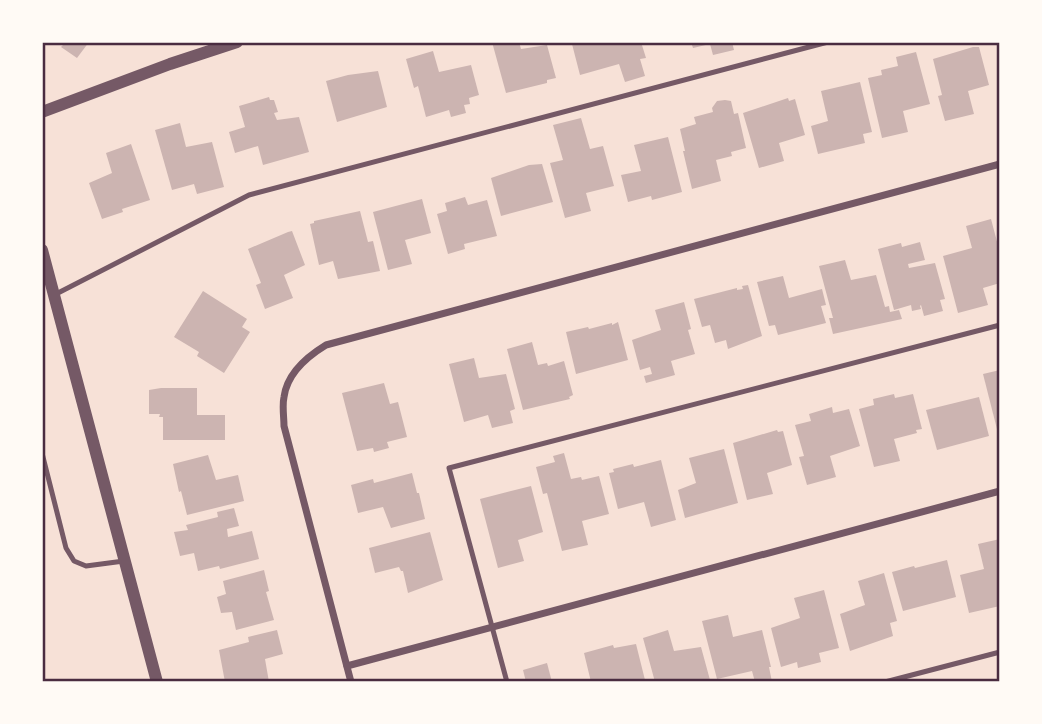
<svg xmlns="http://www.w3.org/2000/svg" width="1042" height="724" viewBox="0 0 1042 724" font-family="Mulish,sans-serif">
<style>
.building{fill:#ccb4b1}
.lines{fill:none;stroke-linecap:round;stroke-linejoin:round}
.service{stroke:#755966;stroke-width:5}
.minor{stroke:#755966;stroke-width:7}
.tertiary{stroke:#755966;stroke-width:12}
.neatline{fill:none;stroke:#4a2c40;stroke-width:2.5}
</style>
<rect width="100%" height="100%" fill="#f7e1d7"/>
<g class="building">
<polygon points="59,42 89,42 77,58 61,47 63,45"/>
<polygon points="492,42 519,42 521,49 547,45 556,78 547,80 547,83 506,93"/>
<polygon points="579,42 641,42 646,58 640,59 645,76 625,82 619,64 580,75 572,44"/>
<polygon points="691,42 732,42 734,50 713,55 710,44 693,48"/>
<polygon points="973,47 979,47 989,85 968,91 974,114 945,121 938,96 942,95 933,59"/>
<polygon points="433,51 439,72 471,65 479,95 469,98 470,104 464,105 466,113 451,117 449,110 426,117 418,86 414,88 406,59"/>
<polygon points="916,52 930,104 903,111 908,132 882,138 868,78 882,75 881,70 898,66 896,57"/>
<polygon points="378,71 387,107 337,122 326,81 348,75"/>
<polygon points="860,82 872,132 863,134 865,143 818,154 811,126 828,121 821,91"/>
<polygon points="269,97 270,100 274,100 278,112 274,113 277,120 299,117 309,152 263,165 258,146 235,153 229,132 245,127 239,106"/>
<polygon points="788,98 789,101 795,99 805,135 779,143 784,161 759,168 743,113"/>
<polygon points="725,100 731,101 734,114 738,113 746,148 731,152 732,156 716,160 721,181 692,189 683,151 685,151 680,129 696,124 694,117 713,112 712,108 717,101"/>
<polygon points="581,118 590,149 603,146 614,186 586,193 591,211 565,218 550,163 563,160 553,125"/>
<polygon points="180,123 186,147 212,142 224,187 197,194 194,184 172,190 155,130"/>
<polygon points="668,137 682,192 652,200 651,196 628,202 621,175 641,171 634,145"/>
<polygon points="131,144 150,200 122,209 123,212 102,219 89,183 112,173 106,153"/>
<polygon points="542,164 553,202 501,216 491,178 529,165"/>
<polygon points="465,197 468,205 487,200 497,236 464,244 465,249 448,254 437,214 447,211 445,203"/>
<polygon points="422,199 431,233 405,240 412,264 388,270 373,212"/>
<polygon points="360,211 368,242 373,241 380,271 338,279 333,261 319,265 310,224 314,223 314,221"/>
<polygon points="991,219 1000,253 1000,283 983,288 988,305 958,313 943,256 972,248 966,226"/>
<polygon points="292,231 305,265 284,275 293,298 265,309 256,285 261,283 248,249 288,232"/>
<polygon points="920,242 925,260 908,264 909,268 935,263 945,299 940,300 943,311 924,316 921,305 920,306 921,309 912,311 911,305 894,310 878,249 901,243 902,247"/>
<polygon points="845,260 851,280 876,275 885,307 889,306 890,312 899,310 902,319 833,334 829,318 833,318 819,266"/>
<polygon points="783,276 789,298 822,289 826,305 821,306 826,323 778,335 775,325 769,326 757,282"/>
<polygon points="748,285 762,336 728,349 726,340 715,343 710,325 702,327 694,299 737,288 737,290 743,289 742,286"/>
<polygon points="203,291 247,319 242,327 250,332 224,373 197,356 199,352 174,337"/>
<polygon points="684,302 691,329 688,330 695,354 671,361 675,375 646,383 644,376 652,374 650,367 640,370 632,340 661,330 655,310"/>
<polygon points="618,322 628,360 576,374 566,332 588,327 589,329 612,323 612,325"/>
<polygon points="532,342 538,365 547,363 548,366 564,361 573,395 569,397 570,399 523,410 507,349"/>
<polygon points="474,358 479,378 506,374 515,409 510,411 513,423 492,428 488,415 464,422 449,364"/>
<polygon points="1000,370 1000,437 999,437 983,374"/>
<polygon points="384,383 390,404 398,402 407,437 387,442 389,448 374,452 373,448 357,451 342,393"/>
<polygon points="161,388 197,388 197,415 225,415 225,440 163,440 163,417 159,417 160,414 149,414 149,390"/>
<polygon points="894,394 895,398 913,394 922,429 916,430 917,433 894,439 900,461 874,467 859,409 874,405 873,399"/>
<polygon points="979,397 989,436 937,450 926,410"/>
<polygon points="832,407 833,413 849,409 860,446 830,456 836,477 807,485 799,457 804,456 795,425 811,421 809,414"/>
<polygon points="777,430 778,432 783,431 792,465 767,473 773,494 747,500 733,443"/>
<polygon points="724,449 738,503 685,518 678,490 696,483 689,458"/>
<polygon points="564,453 571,479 581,477 582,480 599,476 609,514 582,521 588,545 562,551 547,493 543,494 536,467 555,462 553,456"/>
<polygon points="208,455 216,480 238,475 244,501 187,515 181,491 179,492 173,464"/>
<polygon points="661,460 676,520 651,527 644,502 618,509 609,473 614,472 613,469 633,464 634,467"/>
<polygon points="412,473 417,493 419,493 425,519 391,528 383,507 358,513 351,485 373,479 374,483"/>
<polygon points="531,486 543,532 518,540 524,561 498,568 480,499"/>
<polygon points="234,508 239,526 227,529 228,537 252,531 259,559 220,569 219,566 198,571 194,553 180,556 174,532 188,530 186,525 218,517 217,512"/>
<polygon points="430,532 443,580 408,593 403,571 401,571 399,567 375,573 369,548"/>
<polygon points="1000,539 1000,606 969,613 960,575 984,569 978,544"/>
<polygon points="947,560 956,597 903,611 892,572 914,566 915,568"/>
<polygon points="264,570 269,591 266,592 274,620 236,630 232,612 221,613 217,597 226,594 223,581"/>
<polygon points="884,573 897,621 890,623 893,636 850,651 840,614 865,605 858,581"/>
<polygon points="824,590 839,648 819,653 821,662 798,668 797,662 781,667 771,628 800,618 794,598"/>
<polygon points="728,615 733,637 762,630 771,667 769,667 772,682 755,682 752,671 717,679 702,621"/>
<polygon points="277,630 283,654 265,659 269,682 225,682 219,650 249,642 248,637"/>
<polygon points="668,630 674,651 701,647 710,680 704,682 655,682 643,638"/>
<polygon points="636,644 645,680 637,682 591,682 584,653 613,645 614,648"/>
<polygon points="547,663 552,682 526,682 523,670"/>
</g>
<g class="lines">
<g class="service">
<polyline points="56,294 249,195 828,42"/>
<polyline points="42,453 66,548 74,561 86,566 124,561"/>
<polyline points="507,682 449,468 1000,325"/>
<polyline points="885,682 1000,652"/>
</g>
<g class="minor">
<polyline points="347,666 1000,491"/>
<path d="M351 682 284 426C284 417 282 406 284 397 287 374 308 356 326 345L1000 164"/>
</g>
<g class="tertiary">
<polyline points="42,112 170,64 237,42"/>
<polyline points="42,250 157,682"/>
</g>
</g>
<rect width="1042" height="724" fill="none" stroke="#fffaf5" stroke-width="88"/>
<rect x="44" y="44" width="954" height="636" class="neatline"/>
</svg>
